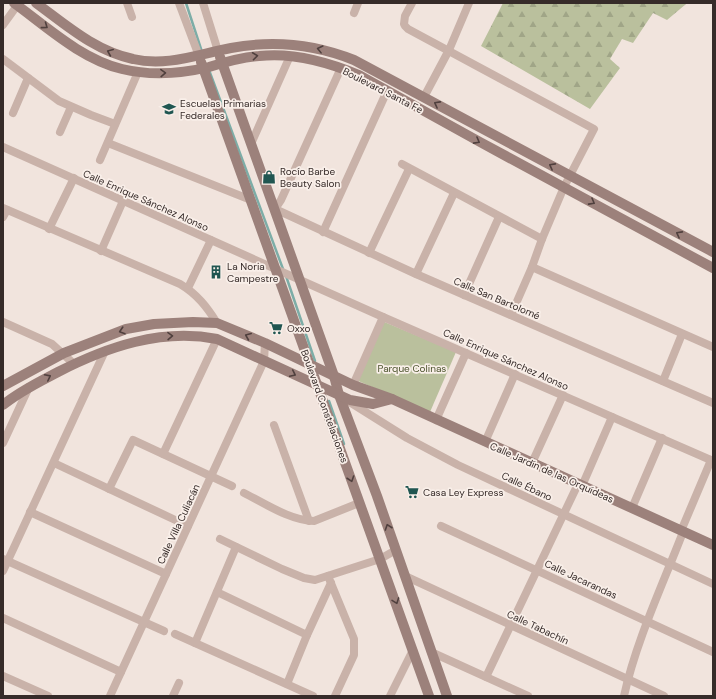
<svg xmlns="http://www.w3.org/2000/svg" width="716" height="699" viewBox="0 0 716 699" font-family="'DM Sans',sans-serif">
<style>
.forest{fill:url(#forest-firs)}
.park{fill:#bac09d}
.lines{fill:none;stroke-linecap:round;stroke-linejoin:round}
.stream{stroke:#7dada7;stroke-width:2.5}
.street{stroke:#c9b2a9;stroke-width:8}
.secondary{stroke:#9c817b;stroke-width:10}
.oneway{stroke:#50403e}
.labels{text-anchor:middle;stroke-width:3.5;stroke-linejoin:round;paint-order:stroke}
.street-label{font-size:10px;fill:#362b29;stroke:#f9efe9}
.poi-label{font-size:10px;fill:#362b29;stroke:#f9efe9;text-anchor:start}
.park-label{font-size:10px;fill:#4c542e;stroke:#f9efe9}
</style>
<defs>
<pattern id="forest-firs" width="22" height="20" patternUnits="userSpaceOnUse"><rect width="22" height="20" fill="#bac09d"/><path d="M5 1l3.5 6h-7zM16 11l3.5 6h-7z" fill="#a0a587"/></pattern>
</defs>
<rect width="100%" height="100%" fill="#f1e4dd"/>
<polygon class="forest" points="503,3 686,3 686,4 667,20 653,13 633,43 622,39 610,59 620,68 590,109 481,46"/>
<polygon class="park" points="382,321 456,352 430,412 356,380"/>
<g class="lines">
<g class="stream">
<polyline points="186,3 202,52"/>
<polyline points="209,70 283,269"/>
<polyline points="286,276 315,361"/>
<polyline points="329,401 344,444"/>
</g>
<g class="street">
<polyline points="127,3 132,17"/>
<polyline points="179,3 199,56"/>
<polyline points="203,3 218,51"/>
<polyline points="412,3 405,16 404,24 405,26 408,29 594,129 564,187 542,239 532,267 511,315"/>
<polyline points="354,13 358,3"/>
<polyline points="3,25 19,3"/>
<polyline points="3,59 59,101 91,115 115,124"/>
<polyline points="341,68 281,200 275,209 416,274 713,403"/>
<polyline points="424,97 449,50 469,3"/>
<polyline points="13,113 28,78"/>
<polyline points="60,132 71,107"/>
<polyline points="108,143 251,200"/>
<polyline points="251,144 290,56"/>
<polyline points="3,147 383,317 713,461"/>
<polyline points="100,160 138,72"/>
<polyline points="402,164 542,239"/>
<path d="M3 208 180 284C197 294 207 307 217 323"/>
<polyline points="3,217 7,210"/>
<polyline points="49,229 74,178"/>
<polyline points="323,232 387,91"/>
<polyline points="101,251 123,201"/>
<polyline points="369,253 409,169"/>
<polyline points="532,267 713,347"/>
<polyline points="416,274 454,193"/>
<polyline points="188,288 211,240"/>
<polyline points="464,295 499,217"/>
<polyline points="3,322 52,344 74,364"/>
<polyline points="663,381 682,334"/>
<polyline points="353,385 383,317"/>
<polyline points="348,401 407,438 458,465 713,584"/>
<polyline points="436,420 466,353"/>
<polyline points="274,425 309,521"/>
<polyline points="485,442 515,374"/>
<polyline points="3,443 29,387"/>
<polyline points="163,454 217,339"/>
<polyline points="54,463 188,526"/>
<polyline points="532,463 563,395"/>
<polyline points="582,486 612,417"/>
<polyline points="109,489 133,440 232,486"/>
<path d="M244 493C264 503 291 521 314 521L359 503"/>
<polyline points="632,508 662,438"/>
<polyline points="30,512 166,574"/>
<polyline points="441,526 713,652"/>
<polyline points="681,531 711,460"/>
<polyline points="220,539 282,569 304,578 315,580 380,559 396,550"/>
<polyline points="3,559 164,631"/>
<polyline points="3,571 105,351"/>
<polyline points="328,576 354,639 354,655 335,696"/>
<polyline points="405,576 664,696"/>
<polyline points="217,592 307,635"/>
<polyline points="3,618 121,672"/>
<polyline points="175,634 313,696"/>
<polyline points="195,643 236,547"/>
<polyline points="431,652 528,696"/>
<polyline points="3,676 48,696"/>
<polyline points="486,677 578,484"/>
<polyline points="287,684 307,635 331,583"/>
<polyline points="110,696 264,361 265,343"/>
<polyline points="173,696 179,683"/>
<polyline points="390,696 413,650"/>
<path d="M624 696C636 641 663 584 683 532"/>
</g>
<g class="secondary">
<path d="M14 3C47 27 81 59 122 69 151 76 180 74 209 67 225 62 242 57 259 56 293 52 328 62 359 75L480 142 713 268"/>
<path d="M36 3C66 25 95 51 133 59 167 67 198 54 231 48 273 40 314 44 354 60L713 252"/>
<polyline points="220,57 334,376 339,395 377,496 447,696"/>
<polyline points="201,62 429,696"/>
<polyline points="3,386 64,353 126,329 154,324 193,322 217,323 265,343 353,385 392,399 713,545"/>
<path d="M3 405C20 391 39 382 58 372 107 347 161 328 217 339L350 400 373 404 392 399"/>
</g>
</g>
<defs><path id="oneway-chevron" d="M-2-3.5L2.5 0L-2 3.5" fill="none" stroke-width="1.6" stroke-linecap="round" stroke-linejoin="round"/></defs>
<g class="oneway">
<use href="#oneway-chevron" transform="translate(45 26) rotate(36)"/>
<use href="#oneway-chevron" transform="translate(320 49) rotate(-166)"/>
<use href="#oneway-chevron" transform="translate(110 52) rotate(-157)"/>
<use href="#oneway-chevron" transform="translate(255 56) rotate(-7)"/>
<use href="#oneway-chevron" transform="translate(163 73) rotate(-2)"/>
<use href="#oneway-chevron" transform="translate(437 104) rotate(-152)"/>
<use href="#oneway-chevron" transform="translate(477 141) rotate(29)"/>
<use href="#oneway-chevron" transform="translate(552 166) rotate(-152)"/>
<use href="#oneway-chevron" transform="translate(592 202) rotate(29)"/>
<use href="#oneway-chevron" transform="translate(679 234) rotate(-152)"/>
<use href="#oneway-chevron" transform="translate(122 331) rotate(162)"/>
<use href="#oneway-chevron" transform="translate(170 336) rotate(-1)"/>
<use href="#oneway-chevron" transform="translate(248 336) rotate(-157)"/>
<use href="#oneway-chevron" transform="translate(293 374) rotate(25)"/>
<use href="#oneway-chevron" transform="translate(48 377) rotate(-27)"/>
<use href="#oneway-chevron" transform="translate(351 479) rotate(71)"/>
<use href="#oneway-chevron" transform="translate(388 527) rotate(-109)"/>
<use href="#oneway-chevron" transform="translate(396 601) rotate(70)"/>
</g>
<defs>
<g id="school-bare" transform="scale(1.08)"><path d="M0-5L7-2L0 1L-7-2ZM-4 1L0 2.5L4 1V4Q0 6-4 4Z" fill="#205651" stroke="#f9efe9" stroke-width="2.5" paint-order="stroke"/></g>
<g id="shop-bare" transform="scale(1.08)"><path d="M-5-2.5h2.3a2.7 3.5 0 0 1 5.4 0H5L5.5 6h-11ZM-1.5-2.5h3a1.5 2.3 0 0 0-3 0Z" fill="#205651" stroke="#f9efe9" stroke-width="2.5" paint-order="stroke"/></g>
<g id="building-bare" transform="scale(1.08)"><path d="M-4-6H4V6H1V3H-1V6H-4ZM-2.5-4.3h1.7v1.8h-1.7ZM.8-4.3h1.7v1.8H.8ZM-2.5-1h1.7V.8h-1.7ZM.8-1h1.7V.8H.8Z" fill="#205651" stroke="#f9efe9" stroke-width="2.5" paint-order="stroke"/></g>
<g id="supermarket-bare" transform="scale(1.08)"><path d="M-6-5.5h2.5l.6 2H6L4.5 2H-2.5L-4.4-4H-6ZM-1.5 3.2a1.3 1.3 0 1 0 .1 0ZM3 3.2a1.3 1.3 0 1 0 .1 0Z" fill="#205651" stroke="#f9efe9" stroke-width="2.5" paint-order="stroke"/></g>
</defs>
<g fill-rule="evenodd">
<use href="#school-bare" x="169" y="109"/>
<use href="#shop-bare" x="269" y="177"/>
<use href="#building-bare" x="216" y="272"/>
<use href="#supermarket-bare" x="276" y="328"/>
<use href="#supermarket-bare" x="412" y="492"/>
</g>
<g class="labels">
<g class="street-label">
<text transform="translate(383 90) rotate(27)" y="4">Boulevard Santa Fe</text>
<text transform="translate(146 200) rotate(24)" y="4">Calle Enrique Sánchez Alonso</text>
<text transform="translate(497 298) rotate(23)" y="4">Calle San Bartolomé</text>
<text transform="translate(506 359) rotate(24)" y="4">Calle Enrique Sánchez Alonso</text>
<text transform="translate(325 406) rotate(70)" y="4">Boulevard Constelaciones</text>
<text transform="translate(552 472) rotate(24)" y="4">Calle Jardín de las Orquídeas</text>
<text transform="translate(527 486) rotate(25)" y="4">Calle Ébano</text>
<text transform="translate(178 524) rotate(-65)" y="4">Calle Villa Culiacán</text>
<text transform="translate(581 579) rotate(25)" y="4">Calle Jacarandas</text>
<text transform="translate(538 627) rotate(25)" y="4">Calle Tabachín</text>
</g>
<g class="poi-label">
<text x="180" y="107">Escuelas Primarias<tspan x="180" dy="12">Federales</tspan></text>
<text x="280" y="175">Rocío Barbe<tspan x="280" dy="12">Beauty Salon</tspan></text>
<text x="227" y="270">La Noria<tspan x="227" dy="12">Campestre</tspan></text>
<text x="287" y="332">Oxxo</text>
<text x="423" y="496">Casa Ley Express</text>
</g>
<g class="park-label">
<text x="412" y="372">Parque Colinas</text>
</g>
</g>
<rect width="716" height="699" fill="none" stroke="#362b29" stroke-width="8"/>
</svg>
